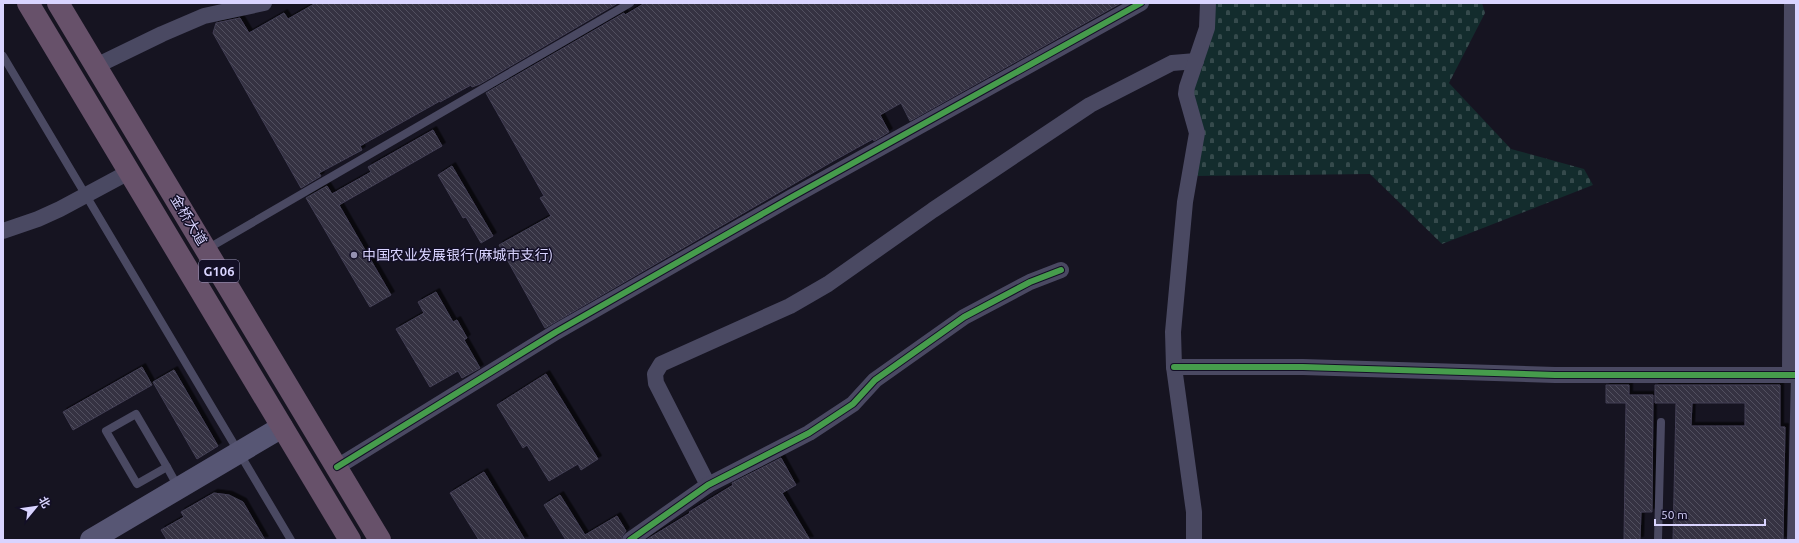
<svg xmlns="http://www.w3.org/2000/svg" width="1799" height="543" viewBox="0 0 1799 543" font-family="Ubuntu,'Noto Sans SC',sans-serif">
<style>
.cemetery{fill:url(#cemetery-stones)}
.building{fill:url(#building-back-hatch);stroke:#433f54;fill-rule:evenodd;filter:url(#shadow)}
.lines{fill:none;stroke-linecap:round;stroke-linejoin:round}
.lane{stroke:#4a4962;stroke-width:8}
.street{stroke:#4a4962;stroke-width:16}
.secondary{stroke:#575674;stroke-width:22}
.highway{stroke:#67516a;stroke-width:22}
.cycleway-casing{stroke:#130f26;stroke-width:8}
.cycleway{stroke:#469c4c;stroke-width:6}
.poi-dot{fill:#9591b1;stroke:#130f26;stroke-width:1.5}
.labels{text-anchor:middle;stroke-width:3;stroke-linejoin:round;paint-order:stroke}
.shield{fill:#130f26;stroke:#9e99be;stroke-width:1}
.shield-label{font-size:13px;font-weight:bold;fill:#d9d4ff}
.street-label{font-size:14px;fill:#d9d4ff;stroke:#130f26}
.poi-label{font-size:14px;fill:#d9d4ff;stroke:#130f26;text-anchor:start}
</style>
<defs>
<pattern id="cemetery-stones" width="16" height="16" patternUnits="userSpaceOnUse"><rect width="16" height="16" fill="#132c2d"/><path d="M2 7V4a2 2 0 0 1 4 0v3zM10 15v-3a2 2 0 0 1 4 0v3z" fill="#354a4c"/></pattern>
<pattern id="building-back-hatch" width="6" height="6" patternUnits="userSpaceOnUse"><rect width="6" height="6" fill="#343243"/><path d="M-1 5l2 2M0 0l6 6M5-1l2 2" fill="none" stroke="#514f5f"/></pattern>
<filter id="shadow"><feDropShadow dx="3.5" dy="-3.5" stdDeviation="0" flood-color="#0009"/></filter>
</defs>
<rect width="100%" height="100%" fill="#161421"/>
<polygon class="cemetery" points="1213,3 1482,3 1485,13 1449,83 1511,149 1584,169 1593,185 1442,244 1370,174 1195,176 1191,93"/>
<g class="building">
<polygon points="316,3 618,3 480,84 472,87 471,85 440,102 440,101 360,146 362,150 319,173 321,176 301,188 213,33 216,23 240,18 249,33 284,13 288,19"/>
<polygon points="645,3 1121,3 910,121 901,103 880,115 889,132 874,141 873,139 835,160 545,328 499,245 551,216 540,198 544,196 486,93 624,13 625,15"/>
<polygon points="433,130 442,146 339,205 391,295 370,307 306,198 327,186 332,194 371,172 368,167"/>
<polygon points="452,166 493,236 481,243 466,217 463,218 438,175"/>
<polygon points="436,292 453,322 457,320 467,338 464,340 480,368 462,378 458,371 430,387 396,329 424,313 418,302"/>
<polygon points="142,367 152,385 73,430 63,412"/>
<polygon points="174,370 218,446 197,459 153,382"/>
<polygon points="546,374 598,459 581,470 578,464 549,481 527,445 523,448 497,405"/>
<polygon points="1606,385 1629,385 1629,395 1653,395 1652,512 1641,512 1640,540 1624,540 1626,403 1606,403"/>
<path d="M1655 385H1780V427H1785L1783 540H1673L1676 403H1655ZM1692 403H1745V426H1691Z"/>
<polygon points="781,458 796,485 782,493 810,540 646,540 690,513 689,512 733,485 732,483"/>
<polygon points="484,472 525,540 479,540 450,493"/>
<polygon points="214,493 229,495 243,502 265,540 167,540 161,530 184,517 181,512"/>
<polygon points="560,495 585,535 617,516 626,531 622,536 621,540 566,540 544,505"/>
</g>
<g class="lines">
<g class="lane">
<polyline points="3,56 291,540"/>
<polyline points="207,249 630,3"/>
<polygon points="136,414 167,467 137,484 106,431"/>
<polyline points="167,467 178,487"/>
<polyline points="1658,540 1661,422"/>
<polyline points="1791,540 1795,375"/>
</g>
<g class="street">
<polyline points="96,66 162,34 204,16 264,3"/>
<polyline points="3,231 38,219 60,209 129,172"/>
<polyline points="1174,367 1303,367 1555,375 1796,375"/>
<polyline points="1790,375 1792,3"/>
<polyline points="337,467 556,332 792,197 1141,3"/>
<polyline points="708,485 656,383 655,374 661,364 790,306 828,284 933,210 1090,105 1172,63 1196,61"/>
<polyline points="630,540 708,485 809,433 853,404 875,380 964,317 1030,282 1061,270"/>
<polyline points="1194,540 1194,512 1174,367 1173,332 1185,202 1197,133 1186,94 1187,87 1207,28 1208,3"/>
</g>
<polyline class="secondary" points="91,540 282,427"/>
<g class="highway">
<polyline points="28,3 350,540"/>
<polyline points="58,3 380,540"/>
</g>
<g class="cycleway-casing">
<g id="cycleway">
<polyline points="1174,367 1303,367 1555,375 1796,375"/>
<polyline points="337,467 556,332 792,197 1141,3"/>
<polyline points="630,540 708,485 809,433 853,404 875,380 964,317 1030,282 1061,270"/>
</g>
</g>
<use href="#cycleway" class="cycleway"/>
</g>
<circle class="poi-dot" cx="354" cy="255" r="4"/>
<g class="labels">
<rect class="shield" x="199" y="260" width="40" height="22" rx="3"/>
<g class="shield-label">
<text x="219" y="276">G106</text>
</g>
<g class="street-label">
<text transform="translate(189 220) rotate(59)" y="5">金桥大道</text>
</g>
<g class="poi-label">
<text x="362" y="260">中国农业发展银行(麻城市支行)</text>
</g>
</g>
<rect width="1799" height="543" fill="none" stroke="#d9d4ff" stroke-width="8"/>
<g transform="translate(36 507) rotate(61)" stroke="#130f26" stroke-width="3" paint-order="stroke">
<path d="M0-3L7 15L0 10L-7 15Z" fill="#d9d4ff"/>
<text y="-6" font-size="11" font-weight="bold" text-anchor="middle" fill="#d9d4ff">北</text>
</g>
<path d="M1655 519v6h110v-6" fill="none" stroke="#d9d4ff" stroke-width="2"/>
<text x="1661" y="519" font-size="12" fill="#d9d4ff" stroke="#130f26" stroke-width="3" paint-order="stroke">50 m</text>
</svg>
